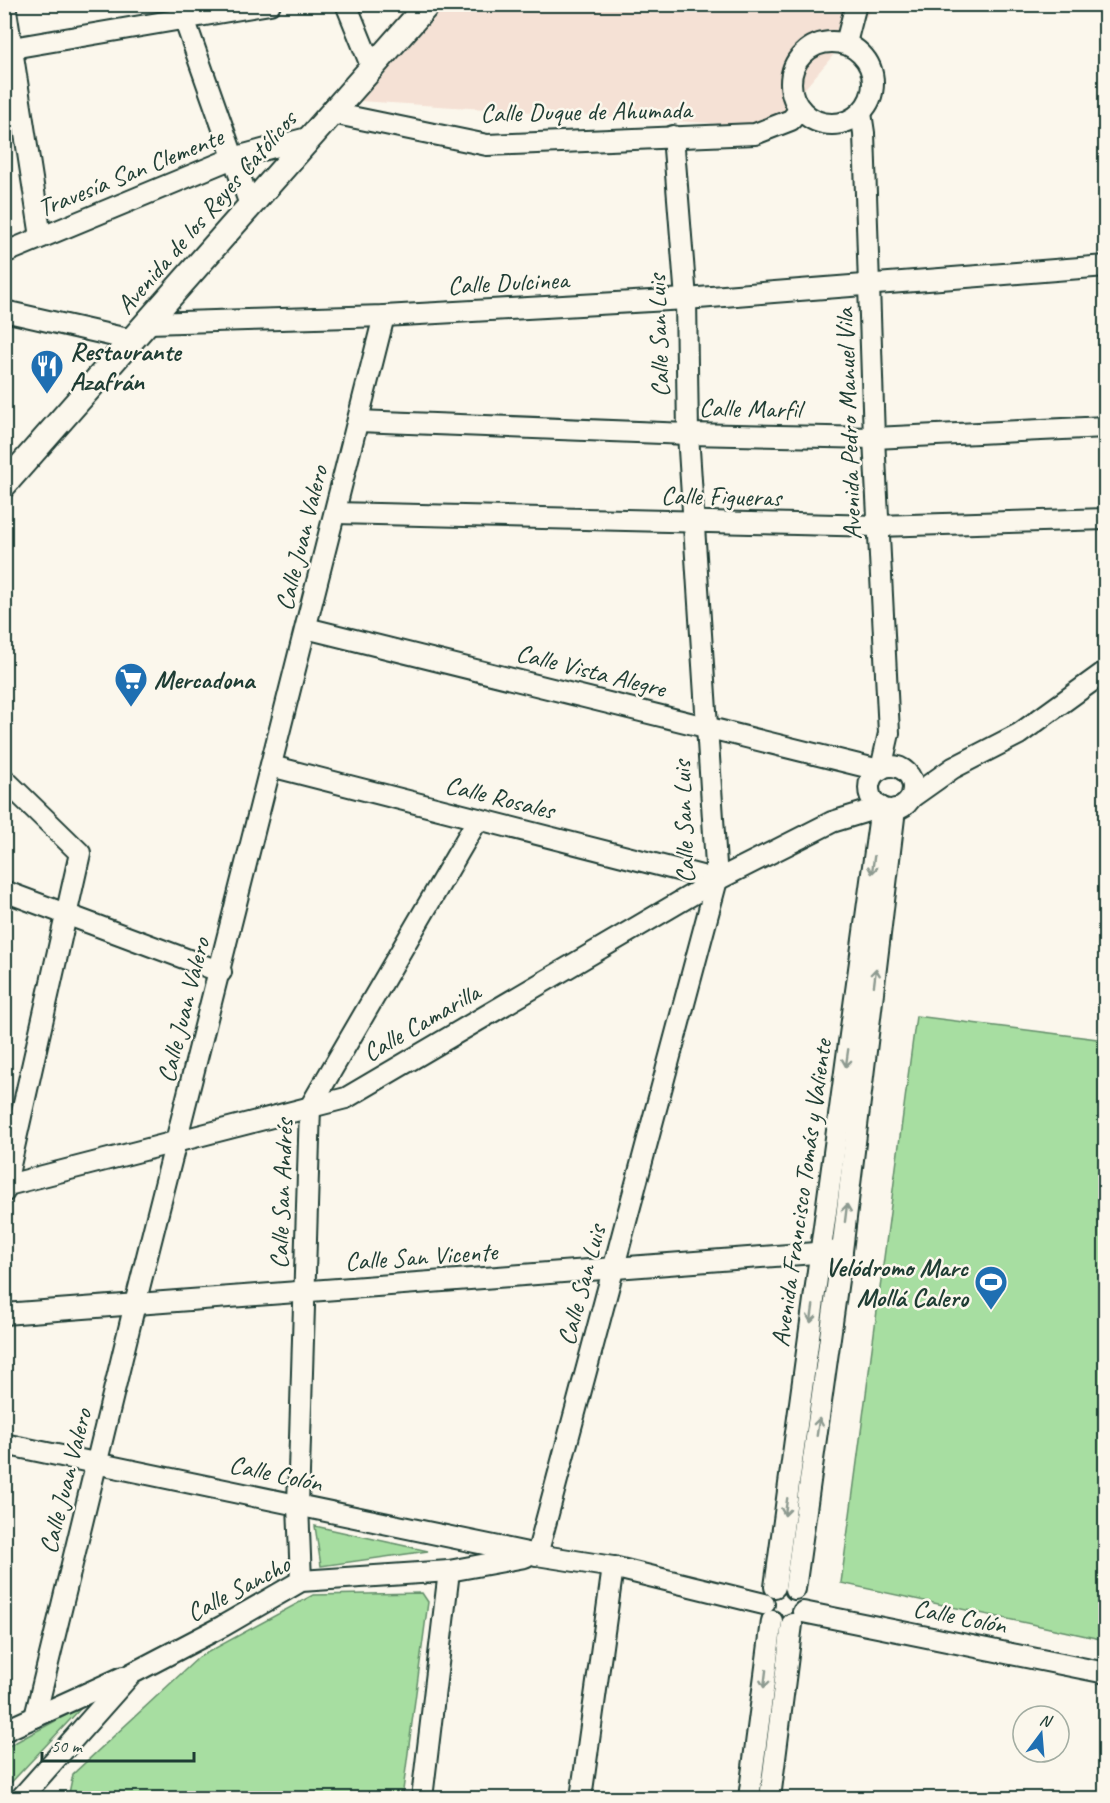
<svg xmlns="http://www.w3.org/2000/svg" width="1110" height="1803" viewBox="0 0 1110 1803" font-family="Caveat,sans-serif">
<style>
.built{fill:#f5e1d5}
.green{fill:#a7dea1;stroke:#638e6a;stroke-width:1.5}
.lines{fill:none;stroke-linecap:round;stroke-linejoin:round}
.minor-casing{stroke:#1f3d34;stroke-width:24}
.tertiary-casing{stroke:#1f3d34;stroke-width:28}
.minor{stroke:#fbf7ec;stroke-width:20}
.tertiary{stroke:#fbf7ec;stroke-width:24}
.oneway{stroke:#8d9a90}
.labels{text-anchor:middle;stroke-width:5;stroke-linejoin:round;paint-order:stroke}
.street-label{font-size:26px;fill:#1f3d34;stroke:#fbf7ec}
.poi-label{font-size:26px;font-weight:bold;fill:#1f3d34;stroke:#fbf7ec;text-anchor:start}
</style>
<rect width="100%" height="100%" fill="#fbf7ec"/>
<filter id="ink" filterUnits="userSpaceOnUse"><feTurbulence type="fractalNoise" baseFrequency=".0167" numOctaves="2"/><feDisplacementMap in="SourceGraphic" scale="12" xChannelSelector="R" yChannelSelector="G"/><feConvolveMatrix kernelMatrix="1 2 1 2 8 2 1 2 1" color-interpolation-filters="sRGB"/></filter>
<g filter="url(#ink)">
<polygon class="built" points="407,5 876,5 772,127 328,99"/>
<g class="green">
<polygon points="916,1016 1105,1040 1105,1640 841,1583"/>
<polygon points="315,1526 428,1551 321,1566"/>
<polygon points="422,1593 428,1602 402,1798 68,1798 73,1774 199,1657 313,1595"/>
<polygon points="83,1706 5,1789 5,1748"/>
</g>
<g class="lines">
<g class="minor-casing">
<g id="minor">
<polyline points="5,4 41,237"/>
<polyline points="346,4 372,68"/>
<polyline points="180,7 250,205"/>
<circle cx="832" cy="83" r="41"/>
<polyline points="846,43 856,4"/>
<polyline points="12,48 270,4"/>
<polyline points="332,113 487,145 755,134 791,120 800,109"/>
<polyline points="861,113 864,133 874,438 889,733 881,769"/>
<polyline points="4,253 233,158 311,137"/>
<polyline points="4,311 132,340"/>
<polyline points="149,323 384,316 686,299 1106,266"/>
<polyline points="358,421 688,434 874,438 1106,427"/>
<polyline points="335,513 878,526 1106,519"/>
<polyline points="306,628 879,770"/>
<polyline points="271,766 717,880"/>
<circle cx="891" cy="788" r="22"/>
<polyline points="4,779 80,853 4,1192"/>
<polyline points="912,797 953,768 1019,734 1106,671"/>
<polyline points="4,891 221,972"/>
<polyline points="4,1186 346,1098 717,880 832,822 881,807 775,1587"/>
<polyline points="4,1314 842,1251"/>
<polyline points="4,1444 537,1555 613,1567 764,1604"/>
<polyline points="537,1555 717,880 688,434 686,299 673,136"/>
<polyline points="301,1581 298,1505 310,1107 478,819"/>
<polyline points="795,1589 842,1251 895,809"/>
<polyline points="803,1612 1106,1673"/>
<polyline points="35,1717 135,1304 384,316"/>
<polyline points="4,1731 123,1677"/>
<polyline points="21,1798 131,1674 223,1626 301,1581 449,1571 525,1557"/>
<polyline points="422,1798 449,1571"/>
<polyline points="581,1798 613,1567"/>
<polyline points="749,1798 772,1621"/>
<polyline points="770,1798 792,1624"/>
</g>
</g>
<g class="tertiary-casing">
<polyline id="tertiary" points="4,485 428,4"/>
</g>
<use href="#minor" class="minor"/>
<use href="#tertiary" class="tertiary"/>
</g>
<defs><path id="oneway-shaft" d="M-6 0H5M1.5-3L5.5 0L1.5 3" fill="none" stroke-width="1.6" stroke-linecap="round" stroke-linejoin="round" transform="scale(1.5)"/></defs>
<g class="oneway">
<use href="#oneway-shaft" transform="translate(873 865) rotate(98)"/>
<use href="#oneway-shaft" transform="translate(875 977) rotate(-83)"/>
<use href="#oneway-shaft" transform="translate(847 1058) rotate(98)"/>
<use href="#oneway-shaft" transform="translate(846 1213) rotate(-83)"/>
<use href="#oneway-shaft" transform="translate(812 1314) rotate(98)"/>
<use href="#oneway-shaft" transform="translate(818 1427) rotate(-82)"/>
<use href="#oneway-shaft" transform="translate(786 1507) rotate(98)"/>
<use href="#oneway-shaft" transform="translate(765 1679) rotate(97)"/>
</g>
</g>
<defs>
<g id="restaurant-pin" transform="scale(1.725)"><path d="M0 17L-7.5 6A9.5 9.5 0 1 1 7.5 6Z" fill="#1f6fb2" stroke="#fbf7ec"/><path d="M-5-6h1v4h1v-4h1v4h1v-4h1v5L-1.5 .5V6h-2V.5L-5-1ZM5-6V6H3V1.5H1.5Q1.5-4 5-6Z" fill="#fff"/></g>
<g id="supermarket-pin" transform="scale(1.725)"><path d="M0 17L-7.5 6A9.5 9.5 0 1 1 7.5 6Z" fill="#1f6fb2" stroke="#fbf7ec"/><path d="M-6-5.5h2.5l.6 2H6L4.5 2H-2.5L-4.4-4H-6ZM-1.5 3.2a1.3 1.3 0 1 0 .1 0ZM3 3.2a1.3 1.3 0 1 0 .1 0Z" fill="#fff"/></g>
<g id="stadium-pin" transform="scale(1.725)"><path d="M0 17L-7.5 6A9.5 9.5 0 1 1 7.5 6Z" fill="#1f6fb2" stroke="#fbf7ec"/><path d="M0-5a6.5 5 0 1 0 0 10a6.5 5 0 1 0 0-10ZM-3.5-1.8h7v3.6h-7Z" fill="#fff"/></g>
</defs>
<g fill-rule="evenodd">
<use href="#restaurant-pin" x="47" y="366"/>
<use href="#supermarket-pin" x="131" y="679"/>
<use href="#stadium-pin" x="991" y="1282"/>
</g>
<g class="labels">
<g class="street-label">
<text transform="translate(586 111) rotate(-1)" y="9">Calle Duque de Ahumada</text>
<text transform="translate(130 172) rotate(-22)" y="9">Travesía San Clemente</text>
<text transform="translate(206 212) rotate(-49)" y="9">Avenida de los Reyes Católicos</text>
<text transform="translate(508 282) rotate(-3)" y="9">Calle Dulcinea</text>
<text transform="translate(658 336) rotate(-92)" y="9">Calle San Luis</text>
<text transform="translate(750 408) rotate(1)" y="9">Calle Marfil</text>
<text transform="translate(848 424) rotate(-92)" y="9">Avenida Pedro Manuel Vila</text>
<text transform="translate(721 496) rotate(1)" y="9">Calle Figueras</text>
<text transform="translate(301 538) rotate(-76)" y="9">Calle Juan Valero</text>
<text transform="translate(591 670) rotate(14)" y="9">Calle Vista Alegre</text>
<text transform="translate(500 797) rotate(14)" y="9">Calle Rosales</text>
<text transform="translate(683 822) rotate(-92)" y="9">Calle San Luis</text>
<text transform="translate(183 1010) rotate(-76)" y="9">Calle Juan Valero</text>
<text transform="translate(421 1022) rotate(-30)" y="9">Calle Camarilla</text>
<text transform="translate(801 1193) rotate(-82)" y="9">Avenida Francisco Tomás y Valiente</text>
<text transform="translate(281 1194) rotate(-88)" y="9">Calle San Andrés</text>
<text transform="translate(421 1256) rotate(-4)" y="9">Calle San Vicente</text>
<text transform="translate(581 1285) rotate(-75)" y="9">Calle San Luis</text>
<text transform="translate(276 1473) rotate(12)" y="9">Calle Colón</text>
<text transform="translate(65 1481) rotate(-76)" y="9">Calle Juan Valero</text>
<text transform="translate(238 1588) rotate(-28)" y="9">Calle Sancho</text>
<text transform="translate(960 1616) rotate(11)" y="9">Calle Colón</text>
</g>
<g class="poi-label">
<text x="70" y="360">Restaurante<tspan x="70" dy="30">Azafrán</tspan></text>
<text x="154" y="688">Mercadona</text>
<text x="968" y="1276" text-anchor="end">Velódromo Marc<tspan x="968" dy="30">Mollá Calero</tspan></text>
</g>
</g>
<rect width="1110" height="1803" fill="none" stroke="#fbf7ec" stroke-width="24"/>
<rect x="12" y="12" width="1086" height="1779" fill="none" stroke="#1f3d34" stroke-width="2" filter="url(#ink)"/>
<g transform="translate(1041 1734) rotate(16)"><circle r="28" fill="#fbf7ec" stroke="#a3ada2" stroke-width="1.5"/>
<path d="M0-4.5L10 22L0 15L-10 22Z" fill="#1f6fb2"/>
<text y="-9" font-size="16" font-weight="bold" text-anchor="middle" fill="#1f3d34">N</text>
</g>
<path d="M42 1752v9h152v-9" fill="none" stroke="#1f3d34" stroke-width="3"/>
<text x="51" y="1752" font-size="18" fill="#1f3d34" stroke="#fbf7ec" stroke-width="4.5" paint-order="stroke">50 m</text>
</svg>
